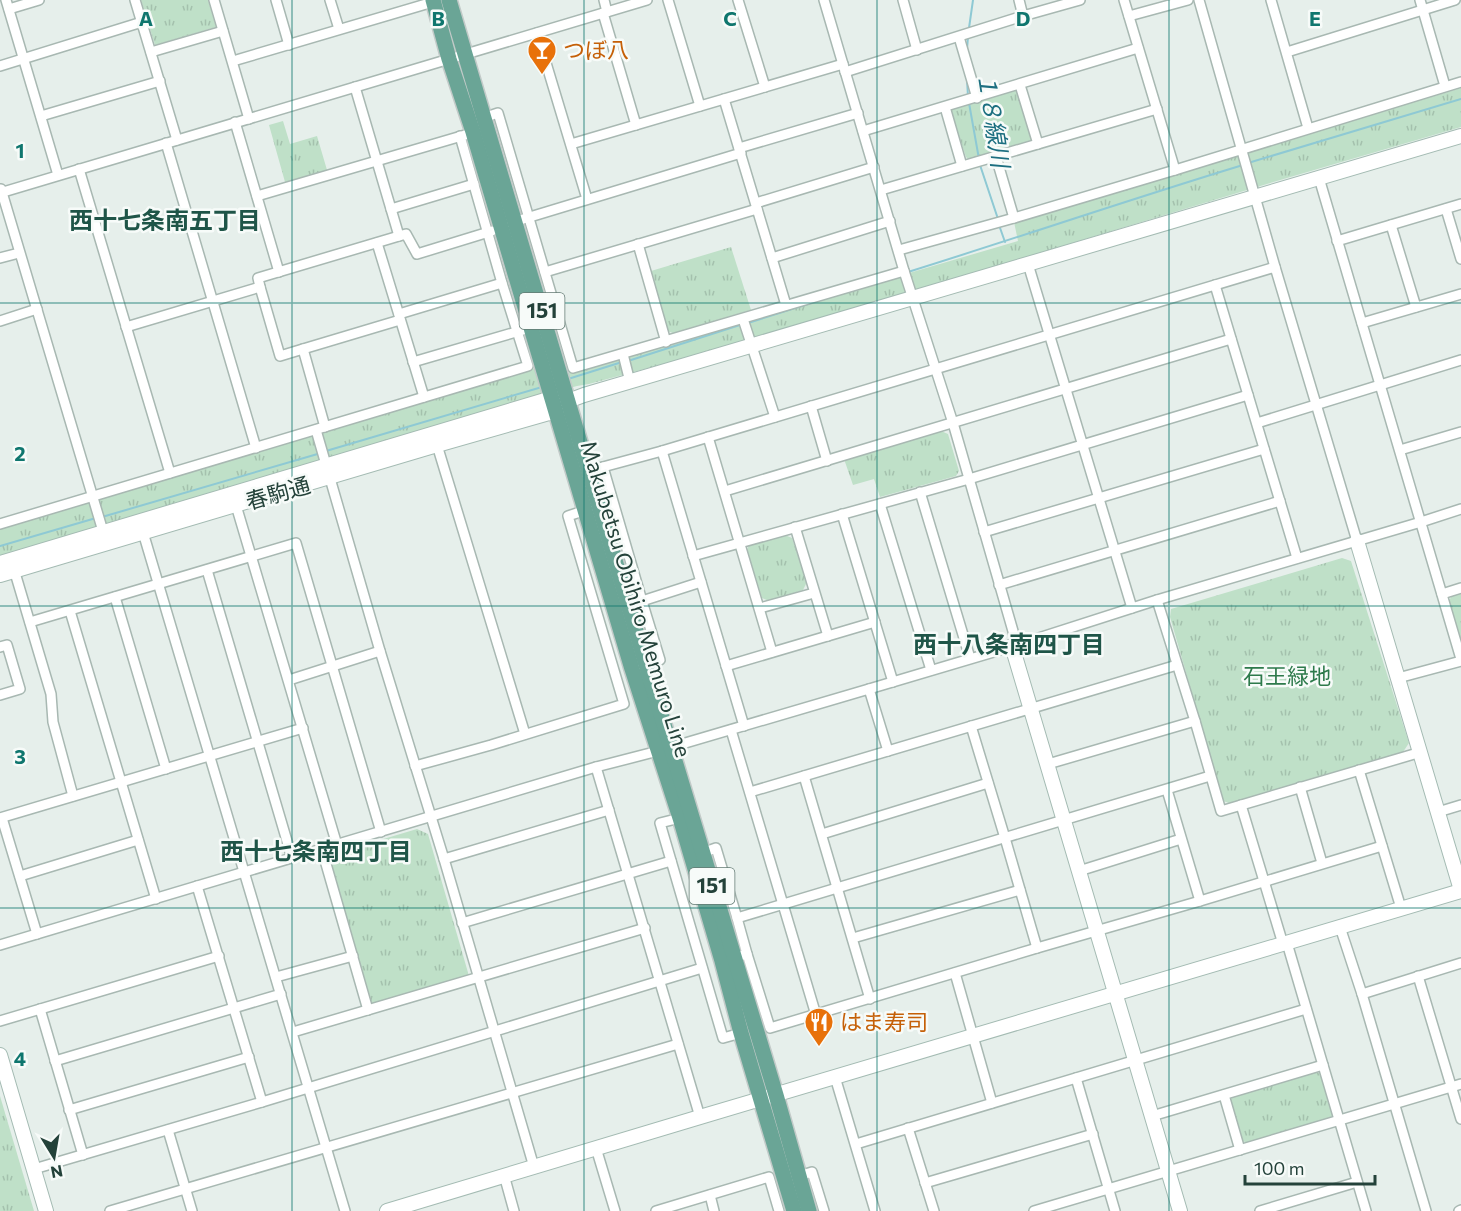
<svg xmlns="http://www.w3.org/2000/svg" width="1461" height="1211" viewBox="0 0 1461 1211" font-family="Commissioner,'Noto Sans JP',sans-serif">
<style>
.park{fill:url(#park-tufts)}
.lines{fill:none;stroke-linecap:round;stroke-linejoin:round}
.stream{stroke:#8ec9d4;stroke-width:2}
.street-casing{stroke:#a8b8b2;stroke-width:12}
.secondary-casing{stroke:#a4bbb3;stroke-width:16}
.primary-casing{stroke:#c2cac8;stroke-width:18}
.street{stroke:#fff;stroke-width:9}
.secondary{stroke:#fff;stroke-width:14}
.primary{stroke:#6aa596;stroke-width:15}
.grid{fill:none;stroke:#0f766e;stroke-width:1.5;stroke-opacity:0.55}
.labels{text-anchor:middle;stroke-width:5;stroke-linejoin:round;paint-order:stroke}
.shield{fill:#f7fbf9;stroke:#637a73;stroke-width:1.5}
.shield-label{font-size:21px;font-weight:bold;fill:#24423a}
.food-label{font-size:22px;fill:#c56008;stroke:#f7fbf9;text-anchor:start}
.street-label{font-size:22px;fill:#24423a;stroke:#f7fbf9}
.park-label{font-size:22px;fill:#2d7a4b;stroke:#f7fbf9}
.water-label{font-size:24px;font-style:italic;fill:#1c6f80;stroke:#f7fbf9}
.neighbourhood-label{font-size:24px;font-weight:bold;fill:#1f5548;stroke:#f7fbf9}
.grid-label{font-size:20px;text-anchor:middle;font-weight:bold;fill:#0f766e;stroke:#f7fbf9;stroke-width:5;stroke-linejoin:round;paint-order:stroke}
</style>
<defs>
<pattern id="park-tufts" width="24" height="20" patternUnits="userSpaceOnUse" patternTransform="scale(1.5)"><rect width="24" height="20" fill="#bfe0c8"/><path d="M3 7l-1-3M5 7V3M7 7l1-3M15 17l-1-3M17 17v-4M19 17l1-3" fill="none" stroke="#a4c1ad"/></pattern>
</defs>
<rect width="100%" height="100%" fill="#e6efeb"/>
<g class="park">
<polygon points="141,0 208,0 216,27 155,45"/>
<polygon points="1461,88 1461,127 1267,184 752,340 589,384 577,386 535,397 0,556 0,528 537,368 542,381 1018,241 1014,222"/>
<polygon points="1013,89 1017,91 1033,141 969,160 966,157 951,112 953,108"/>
<polygon points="283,121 290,144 317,136 327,170 285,182 269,125"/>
<polygon points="731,247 751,310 673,333 667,331 651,271"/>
<polygon points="941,431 948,434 959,471 956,476 880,497 874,479 853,485 844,459"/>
<polygon points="785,535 792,538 807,582 803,590 769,601 762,598 747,550 749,545"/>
<polygon points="1342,558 1351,561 1409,743 1403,752 1232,804 1223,801 1170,617 1171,609"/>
<polygon points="1461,592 1461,640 1449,601 1452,595"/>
<polygon points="417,829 428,834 469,976 372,1004 331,862 333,854"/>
<polygon points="1312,1072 1321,1073 1333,1114 1331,1117 1248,1143 1242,1141 1230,1102 1232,1097"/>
<polygon points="0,1096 34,1211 0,1211"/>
</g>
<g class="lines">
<g class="stream">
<polyline points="969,28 973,0"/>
<polyline points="967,49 968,37"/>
<polyline points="967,79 968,97"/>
<polyline points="969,103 979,159"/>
<polyline points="1248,163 1461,99"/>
<polyline points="980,165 998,219"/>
<polyline points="999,225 1005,242"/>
<path d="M908 272C1020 237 1131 199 1243 165"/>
<polyline points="748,323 811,303"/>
<polyline points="628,361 743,324"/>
<polyline points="568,379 622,362"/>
<polyline points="326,451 542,387"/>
<polyline points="102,517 321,453"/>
<polyline points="0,546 96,518"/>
</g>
<g class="street-casing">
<g id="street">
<polyline points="6,0 58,175"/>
<polyline points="135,0 177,140"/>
<polyline points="214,0 249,119"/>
<polyline points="276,0 289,45"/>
<polyline points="330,0 339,29"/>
<polyline points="604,0 607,12"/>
<polyline points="668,0 700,106"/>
<polyline points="738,0 765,87"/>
<polyline points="824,0 904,271 953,423 1017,645"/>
<polyline points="903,0 917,50"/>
<polyline points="1019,0 1023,16"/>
<polyline points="1124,0 1175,170"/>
<polyline points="1199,0 1275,267 1357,541"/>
<polyline points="1271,0 1308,128"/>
<polyline points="1420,0 1445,86"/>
<polyline points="9,9 39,0"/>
<polyline points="603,13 636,125"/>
<polyline points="1129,16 1188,0"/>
<polyline points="537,33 587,199"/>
<polyline points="959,37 977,98"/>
<polyline points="151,52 223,31"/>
<polyline points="1287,52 1455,0"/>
<polyline points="233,61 433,2"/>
<polyline points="0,66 142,22"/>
<polyline points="845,72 1023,16 1080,0"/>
<polyline points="1020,85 1038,144"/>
<polyline points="355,87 399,236"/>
<polyline points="724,99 786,305"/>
<polyline points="945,107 962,166"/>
<polyline points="41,116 160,81"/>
<polyline points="483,118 498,113 573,368 904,271"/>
<polyline points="235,122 279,272"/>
<polyline points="863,131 1138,48"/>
<polyline points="166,143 256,448"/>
<polyline points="571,144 843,64"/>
<polyline points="739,148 858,113"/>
<polyline points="996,157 1014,218"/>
<polyline points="79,169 170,473"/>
<polyline points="1319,178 1461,659"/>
<polyline points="1,189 105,538"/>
<polyline points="881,190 1157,109"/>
<polyline points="0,193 647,0"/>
<polyline points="257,196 465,135"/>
<polyline points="756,203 874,167"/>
<polyline points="391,209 474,184"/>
<polyline points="1446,209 1461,259"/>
<polyline points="510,223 741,153"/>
<polyline points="1391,225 1416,307"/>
<polyline points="1337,241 1461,204"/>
<polyline points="377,243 424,397"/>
<polyline points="638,244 666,342"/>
<polyline points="899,250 1014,218 1175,170 1461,82"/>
<polyline points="0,258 19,253"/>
<polyline points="772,258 890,221"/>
<polyline points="1028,264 1132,608"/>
<polyline points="545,272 757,209"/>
<polyline points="1215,285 1297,558"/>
<polyline points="260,287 280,356 303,349"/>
<polyline points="399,314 502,283"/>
<polyline points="743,319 775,417"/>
<polyline points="0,321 37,309"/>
<polyline points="1362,323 1461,294"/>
<polyline points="126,327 260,287 258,278 399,236 406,234 417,254 492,231"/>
<polyline points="623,354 630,382"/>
<polyline points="413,362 523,330"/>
<polyline points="811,406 827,461"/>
<polyline points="1257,423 1461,360"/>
<polyline points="325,427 303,349 400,320"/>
<polyline points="316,430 380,651 444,859 534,1167"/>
<polyline points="708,437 772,652"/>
<polyline points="437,445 525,734"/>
<polyline points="1400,450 1461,432"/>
<polyline points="662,451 744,726"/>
<polyline points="603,467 642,601"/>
<polyline points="588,471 662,451 1275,267"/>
<polyline points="725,491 1231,339"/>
<polyline points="920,492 970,658"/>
<polyline points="235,502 337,845"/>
<polyline points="880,504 931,670"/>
<polyline points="842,514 893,682"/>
<polyline points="0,524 528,366 502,283 460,136"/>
<polyline points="795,527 828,636"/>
<polyline points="142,529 345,1211"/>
<polyline points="984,532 1264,449"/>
<polyline points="693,556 969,479 1248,395"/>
<polyline points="13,566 51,694 53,722 73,796"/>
<polyline points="207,570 292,858"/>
<polyline points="999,585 1280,501"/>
<polyline points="1442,594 1461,588"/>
<polyline points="115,597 166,769"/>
<polyline points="1157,600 1195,721 1221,811 1421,752"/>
<polyline points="760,608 814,593"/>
<polyline points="70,611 156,899"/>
<polyline points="30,622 296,543 381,832"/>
<polyline points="0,647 7,645 20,689 0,695"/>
<polyline points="641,666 660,660 642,601 701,582"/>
<polyline points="726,666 875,622"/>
<polyline points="1398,678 1461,661"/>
<polyline points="289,680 380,651"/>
<polyline points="869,689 888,751"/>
<polyline points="971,726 1005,838 1037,948"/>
<polyline points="731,730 816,1015"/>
<polyline points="1048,764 1195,721"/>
<polyline points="415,766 491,745 624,704 568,516 589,509"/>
<polyline points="596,767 700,1117"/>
<polyline points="1359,770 1401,908"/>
<polyline points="804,776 870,999"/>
<polyline points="1300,787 1322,863"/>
<polyline points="1167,790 1200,901"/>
<polyline points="750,792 1177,665"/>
<polyline points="1241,805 1283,944"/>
<polyline points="1438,812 1461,805"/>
<polyline points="684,817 660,823 723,1038 741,1033"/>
<polyline points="0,818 303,728"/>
<polyline points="2,818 37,934"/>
<polyline points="822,834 988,783"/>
<polyline points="322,850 368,1010"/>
<polyline points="702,853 716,848 737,918"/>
<polyline points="444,859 609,810"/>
<polyline points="1079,871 1181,839"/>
<polyline points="20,876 138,840"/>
<polyline points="197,886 262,1102"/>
<polyline points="462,923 671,861"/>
<polyline points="1340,927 1362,994 1426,1211"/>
<polyline points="853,938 1020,890"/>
<polyline points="1287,943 1366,1211"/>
<polyline points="0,945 596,767 658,751 869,689 1017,645 1157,600 1421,522 1461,509"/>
<polyline points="747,954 737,918 1210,776"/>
<polyline points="732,958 747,954 770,1028 1037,948 1200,901 1382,846"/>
<polyline points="955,973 992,1103"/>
<polyline points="1418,976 1461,1119"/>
<polyline points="276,977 353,956"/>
<polyline points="1362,994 1461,963"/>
<polyline points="40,1009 83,1155"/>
<polyline points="0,1021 219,956"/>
<polyline points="293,1032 645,928"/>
<polyline points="55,1061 281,994"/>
<polyline points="835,1077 875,1211"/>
<polyline points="1076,1078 1115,1211"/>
<polyline points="1224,1095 1240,1150"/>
<polyline points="69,1110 249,1057"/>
<polyline points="1152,1116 1323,1065"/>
<polyline points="908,1128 934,1211"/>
<polyline points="168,1130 192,1211"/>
<polyline points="856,1144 1306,1009"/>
<polyline points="596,1148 615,1211"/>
<polyline points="34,1169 262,1102 702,968"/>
<polyline points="504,1175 514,1211"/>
<polyline points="799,1176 812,1172 824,1211"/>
<polyline points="925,1183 1093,1134"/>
<polyline points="710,1195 714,1211"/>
<polyline points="110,1211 678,1044"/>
<polyline points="656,1211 769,1177 779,1211"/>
<polyline points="1034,1211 1461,1084"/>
<polyline points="1260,1211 1357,1182"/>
<polyline points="1459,1211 1461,1210"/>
</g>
</g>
<g class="secondary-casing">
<g id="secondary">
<polyline points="1357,541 1461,890"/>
<polyline points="0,563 552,398 563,400"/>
<polyline points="0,575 437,445 556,411 568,401 584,395 1461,136"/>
<polyline points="1012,646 1180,1211"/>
<polyline points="0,1055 46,1211"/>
<polyline points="387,1211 700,1117 1461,891"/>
</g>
</g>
<g class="primary-casing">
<g id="primary">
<polyline points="433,0 449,59 473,132 632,669 680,818 722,961 741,1033 794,1211"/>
<polyline points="449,0 646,665 776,1095 809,1211"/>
</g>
</g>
<use href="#street" class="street"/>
<use href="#secondary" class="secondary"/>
<use href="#primary" class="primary"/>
</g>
<path class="grid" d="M292 0V1211M584 0V1211M877 0V1211M1169 0V1211M0 303H1461M0 606H1461M0 908H1461"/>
<defs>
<g id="bar-pin" transform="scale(1.5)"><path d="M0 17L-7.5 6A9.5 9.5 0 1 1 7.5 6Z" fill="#e8710a" stroke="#f7fbf9"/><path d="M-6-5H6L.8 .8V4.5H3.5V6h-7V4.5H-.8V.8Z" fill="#fff"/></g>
<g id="restaurant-pin" transform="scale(1.5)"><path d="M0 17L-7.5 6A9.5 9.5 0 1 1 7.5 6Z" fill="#e8710a" stroke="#f7fbf9"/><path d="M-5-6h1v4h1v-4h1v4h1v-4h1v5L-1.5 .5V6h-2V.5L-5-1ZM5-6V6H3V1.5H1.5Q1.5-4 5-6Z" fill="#fff"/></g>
</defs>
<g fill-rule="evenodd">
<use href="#bar-pin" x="542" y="50"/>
<use href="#restaurant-pin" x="819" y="1022"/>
</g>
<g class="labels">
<g class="shield">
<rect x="519.5" y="293" width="45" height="36" rx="4.5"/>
<rect x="689.5" y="868" width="45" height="36" rx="4.5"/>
</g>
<g class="shield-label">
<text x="542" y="318">151</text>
<text x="712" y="893">151</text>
</g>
<g class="food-label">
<text x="563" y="58">つぼ八</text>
<text x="840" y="1030">はま寿司</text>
</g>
<g class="street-label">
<text transform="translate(278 493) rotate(-16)" y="8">春駒通</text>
<text transform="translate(636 599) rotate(73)" y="8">Makubetsu Obihiro Memuro Line</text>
</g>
<g class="park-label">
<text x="1287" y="684">石王緑地</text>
</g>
<g class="water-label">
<text transform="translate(993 120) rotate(81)" y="8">１８線川</text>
</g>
<g class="neighbourhood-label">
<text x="165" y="229">西十七条南五丁目</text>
<text x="1009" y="653">西十八条南四丁目</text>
<text x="316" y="860">西十七条南四丁目</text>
</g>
</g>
<g class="grid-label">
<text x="146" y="26">A</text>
<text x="438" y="26">B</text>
<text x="730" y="26">C</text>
<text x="1023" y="26">D</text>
<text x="1315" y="26">E</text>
<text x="20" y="158">1</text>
<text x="20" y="461">2</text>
<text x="20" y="764">3</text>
<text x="20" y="1066">4</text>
</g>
<g transform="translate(54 1157) rotate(169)" stroke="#f7fbf9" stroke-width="4.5" paint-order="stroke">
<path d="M0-4.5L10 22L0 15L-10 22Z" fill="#24423a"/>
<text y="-9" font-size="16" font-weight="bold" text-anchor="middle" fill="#24423a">N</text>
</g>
<path d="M1245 1175v9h130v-9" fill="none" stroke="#24423a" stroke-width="3"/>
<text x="1254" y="1175" font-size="18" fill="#24423a" stroke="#f7fbf9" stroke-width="4.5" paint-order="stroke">100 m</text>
</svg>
